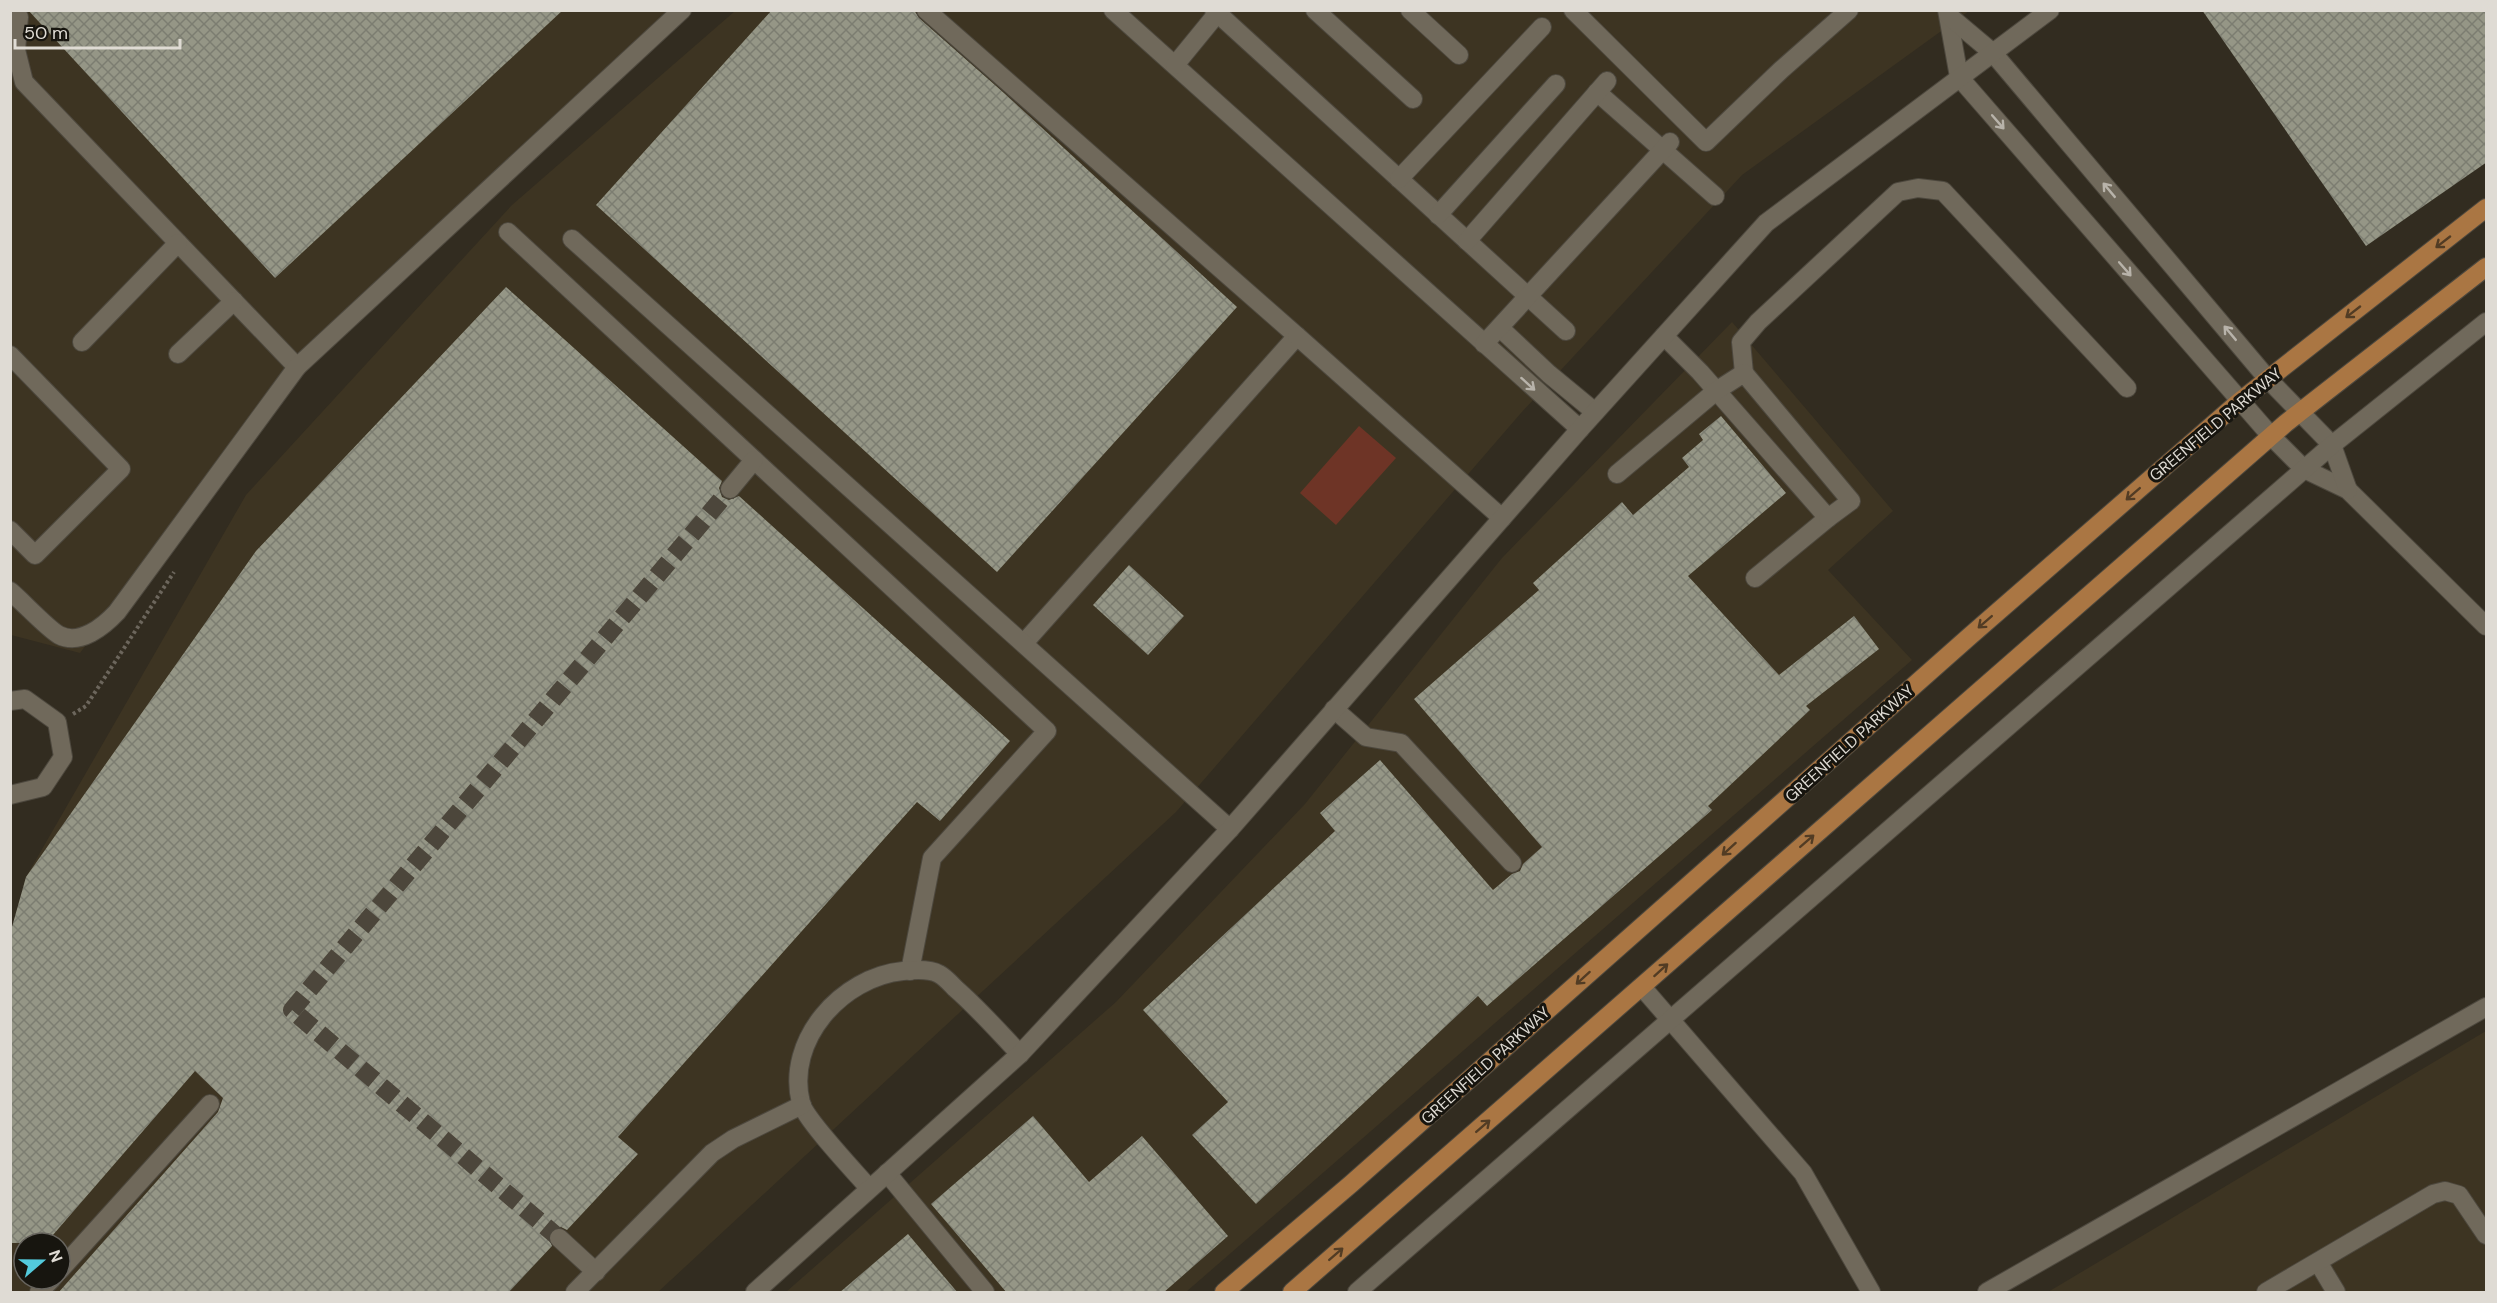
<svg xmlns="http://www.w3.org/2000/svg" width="2497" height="1303" viewBox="0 0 2497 1303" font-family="'DM Sans',sans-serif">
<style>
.built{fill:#3d3422;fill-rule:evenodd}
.pitch{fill:#6e3426}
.building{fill:url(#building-cross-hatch)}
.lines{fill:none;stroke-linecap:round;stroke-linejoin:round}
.minor-tunnel{stroke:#4c463b;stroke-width:18;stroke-dasharray:18 9;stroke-linecap:butt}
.minor-casing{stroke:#4d483e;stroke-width:20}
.major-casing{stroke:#4d483e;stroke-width:20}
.path{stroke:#6c665c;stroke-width:4;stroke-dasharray:3 3;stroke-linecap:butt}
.minor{stroke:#70695b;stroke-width:18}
.major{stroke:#aa7643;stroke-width:18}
.oneway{stroke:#b8b3aa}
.oneway2{stroke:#523c24}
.labels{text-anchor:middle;stroke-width:6;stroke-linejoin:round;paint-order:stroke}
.street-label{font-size:16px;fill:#dfdbd4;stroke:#17150f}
</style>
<defs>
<pattern id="building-cross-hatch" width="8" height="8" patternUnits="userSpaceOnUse" patternTransform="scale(1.5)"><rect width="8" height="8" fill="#959686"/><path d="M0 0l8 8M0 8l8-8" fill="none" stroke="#7c7d71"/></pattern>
</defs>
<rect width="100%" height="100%" fill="#322c20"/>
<g class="built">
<polygon points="10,11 673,11 317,337 80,653 11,635"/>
<path d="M735 11H1969L1742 175 1521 413 1176 812 658 1292H11L10 935 26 877 246 495 512 205ZM24 1243H60V1279H24Z"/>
<polygon points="1732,322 1893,511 1828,570 1912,660 1186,1292 786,1292 1116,1002 1305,804 1502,558"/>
<polygon points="2486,1031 2486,1292 2048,1292"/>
</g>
<polygon class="pitch" points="1359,426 1396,458 1336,525 1300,493"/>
<g class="building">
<polygon points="28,10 563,10 275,278"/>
<polygon points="772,10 914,10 919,18 1004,93 1237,307 997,572 596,205"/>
<polygon points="2202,10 2487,10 2487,162 2366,246"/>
<polygon points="506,287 722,481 719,488 722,497 729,500 739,496 1010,741 940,821 917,802 618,1137 638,1154 567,1230 561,1227 551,1230 548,1236 552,1246 508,1293 58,1293 218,1112 223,1098 195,1071 46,1243 10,1243 10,934 26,877 256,551"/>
<polygon points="1721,416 1786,493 1688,576 1779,675 1854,616 1879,649 1806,706 1810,710 1708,806 1712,810 1487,1006 1478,996 1256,1204 1192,1135 1228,1102 1143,1010 1335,831 1320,813 1380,760 1493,890 1512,874 1520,871 1523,864 1542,847 1414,699 1539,590 1533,583 1622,502 1633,515 1689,467 1682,458 1703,440 1699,434"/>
<polygon points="1129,565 1184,616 1148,655 1093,605"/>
<polygon points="1033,1116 1089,1182 1142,1136 1228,1236 1163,1293 1007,1293 931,1204"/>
<polygon points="908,1234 958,1293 839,1293"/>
</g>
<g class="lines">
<polyline class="minor-tunnel" points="559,1238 292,1010 730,489"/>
<g class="minor-casing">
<g id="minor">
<polyline points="926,10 1297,336 1024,643"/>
<polyline points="1113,10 1580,429"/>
<polyline points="1214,10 1566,331"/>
<polyline points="1315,10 1413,99"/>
<polyline points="1410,10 1459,55"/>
<polyline points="1573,10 1706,142 1781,70 1849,10"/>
<polyline points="1947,10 1959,77 2271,436 2304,469 2348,490 2486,626"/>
<polyline points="1949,16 1993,53 2267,378 2332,445 2348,490"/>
<polyline points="19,17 16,50 24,82 297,367"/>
<polyline points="1175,65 1220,10"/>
<polyline points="1597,92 1715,196"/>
<polyline points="1399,179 1542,27"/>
<polyline points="1438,215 1556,84"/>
<polyline points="508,232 1047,731 932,858 910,971"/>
<polyline points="572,239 1230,829"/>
<polyline points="1467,241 1607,81"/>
<polyline points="1500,328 1549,374 1595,412"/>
<polyline points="1297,336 1502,518"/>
<polyline points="1664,336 1700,372 1828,518 1755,578"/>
<polyline points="82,342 178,243"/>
<polyline points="1484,344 1670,142"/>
<polyline points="178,354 234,301"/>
<polyline points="10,355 121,469 35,555 10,530"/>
<polyline points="1744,373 1741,342 1758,322 1898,192 1918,188 1943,191 2127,388"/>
<polyline points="1617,474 1716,391 1744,373 1851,501 1828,518"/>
<polyline points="730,489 754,460"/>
<path d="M10 591C22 601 48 629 59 635 80 646 104 626 117 612L297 367 682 10"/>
<polyline points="10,701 25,699 57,722 63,757 43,787 10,795"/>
<polyline points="1334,709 1366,737 1401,743 1512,863"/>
<polyline points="1642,987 1803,1173 1871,1292"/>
<polyline points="887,1173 985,1292"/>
<path d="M869 1188C856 1173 805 1119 801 1103 785 1040 842 977 903 971 912 970 930 969 939 974 945 977 951 984 956 989 979 1009 999 1032 1020 1054"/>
<polyline points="559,1238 596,1272"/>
<polyline points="2318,1262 2336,1292"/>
<polyline points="60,1270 210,1104"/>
<polyline points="39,1292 52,1279"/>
<polyline points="575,1292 712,1153 733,1139 802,1105"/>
<polyline points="755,1292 1020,1054 1230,829 1580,429 1766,223 2050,10"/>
<polyline points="1357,1292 2332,445 2486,322"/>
<polyline points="1987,1292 2486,1007"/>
<polyline points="2266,1292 2433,1194 2445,1191 2459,1195 2486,1235"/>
</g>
</g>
<g class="major-casing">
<g id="major">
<polyline points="1224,1292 1351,1184 1970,636 2240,401 2486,208"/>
<polyline points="1292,1292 2286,423 2486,267"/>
</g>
</g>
<polyline class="path" points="73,714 86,706 174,572"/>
<use href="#minor" class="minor"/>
<use href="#major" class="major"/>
</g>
<defs><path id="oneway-shaft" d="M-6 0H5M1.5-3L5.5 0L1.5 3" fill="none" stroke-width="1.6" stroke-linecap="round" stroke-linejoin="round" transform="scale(1.5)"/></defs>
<g class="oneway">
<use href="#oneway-shaft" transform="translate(1998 122) rotate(49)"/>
<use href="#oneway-shaft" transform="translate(2109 190) rotate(-130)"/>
<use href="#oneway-shaft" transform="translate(2125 269) rotate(49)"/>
<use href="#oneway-shaft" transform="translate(2230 333) rotate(-130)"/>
<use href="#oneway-shaft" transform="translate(1528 384) rotate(42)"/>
</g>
<g class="oneway2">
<use href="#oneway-shaft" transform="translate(2443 242) rotate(142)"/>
<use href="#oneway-shaft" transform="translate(2353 312) rotate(142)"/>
<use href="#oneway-shaft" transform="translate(2133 494) rotate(139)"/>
<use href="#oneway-shaft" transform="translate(1985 622) rotate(139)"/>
<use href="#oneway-shaft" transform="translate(1807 841) rotate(-41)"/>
<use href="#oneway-shaft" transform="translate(1729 849) rotate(138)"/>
<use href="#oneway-shaft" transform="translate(1661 970) rotate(-42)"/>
<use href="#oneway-shaft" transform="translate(1583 978) rotate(138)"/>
<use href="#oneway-shaft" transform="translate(1483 1126) rotate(-41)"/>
<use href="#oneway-shaft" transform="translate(1336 1254) rotate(-41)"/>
</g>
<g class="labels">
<g class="street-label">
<text transform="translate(2215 424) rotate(-40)" y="6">GREENFIELD PARKWAY</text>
<text transform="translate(1849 743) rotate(-42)" y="6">GREENFIELD PARKWAY</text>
<text transform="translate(1485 1065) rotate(-42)" y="6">GREENFIELD PARKWAY</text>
</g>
</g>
<rect width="2497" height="1303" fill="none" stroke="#dfdbd4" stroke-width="24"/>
<g transform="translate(42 1261) rotate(70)"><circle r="28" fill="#17150f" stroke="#67645e" stroke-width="1.5"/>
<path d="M0-4.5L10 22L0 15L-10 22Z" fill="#53cadc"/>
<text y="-9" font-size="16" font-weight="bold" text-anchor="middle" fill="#dfdbd4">N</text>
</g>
<path d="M15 39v9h165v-9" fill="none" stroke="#dfdbd4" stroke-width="3"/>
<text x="24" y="39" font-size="18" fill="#dfdbd4" stroke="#17150f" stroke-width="4.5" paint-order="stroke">50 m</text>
</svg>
